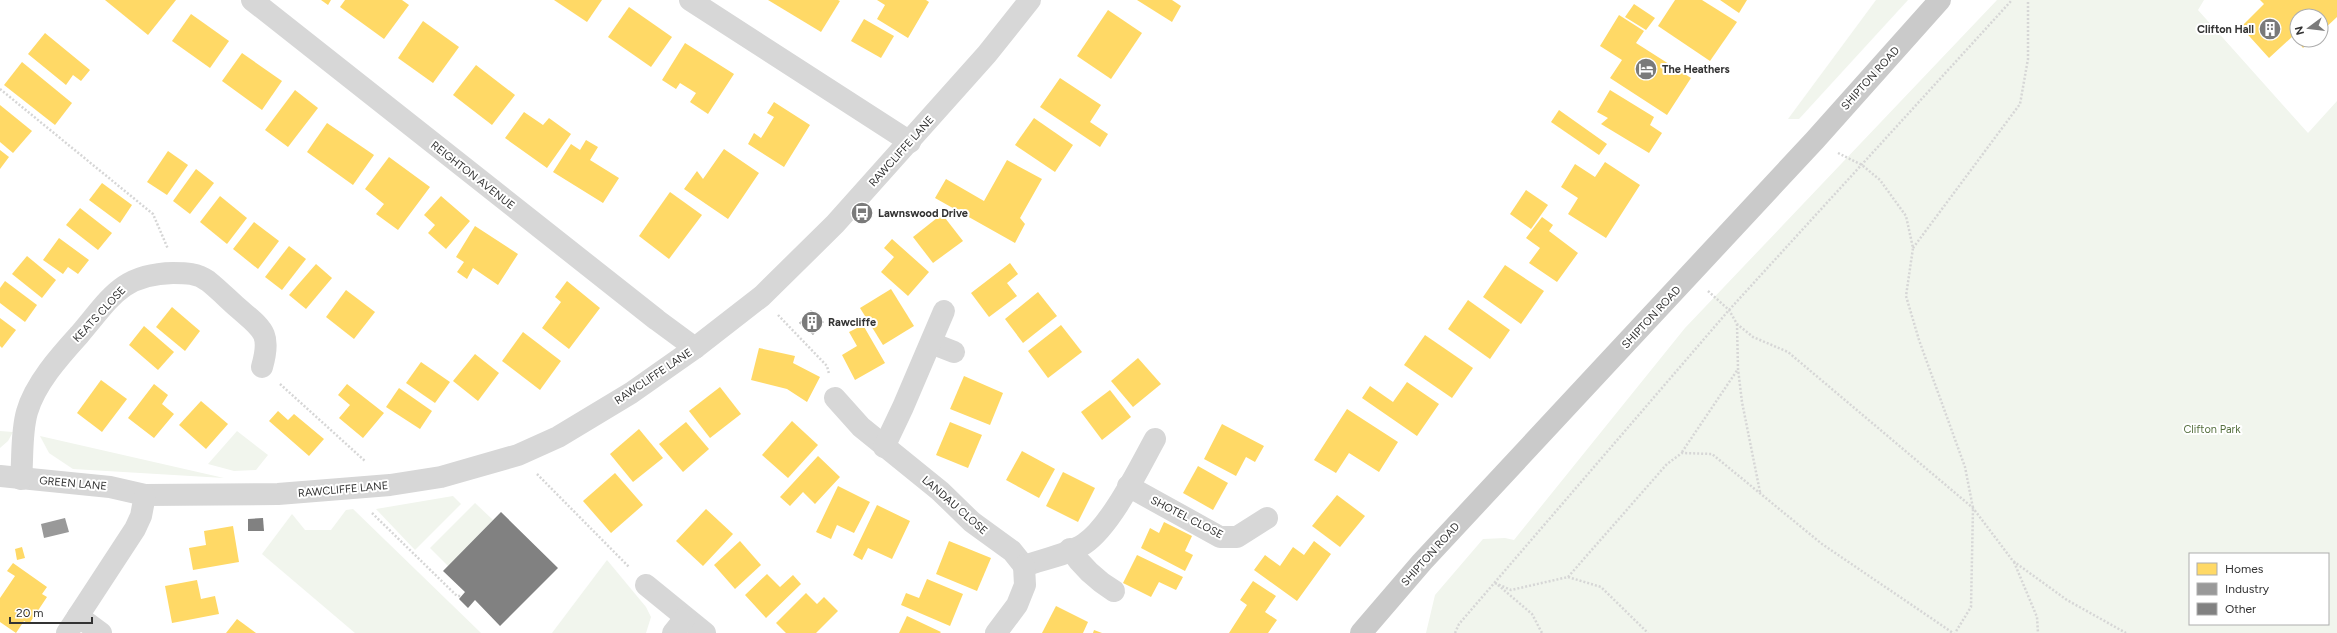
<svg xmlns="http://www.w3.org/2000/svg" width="2337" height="633" viewBox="0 0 2337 633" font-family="Figtree,sans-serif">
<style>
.green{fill:#f1f5ed;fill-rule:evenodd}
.homes{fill:#ffd966}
.industry{fill:#999}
.building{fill:#818181}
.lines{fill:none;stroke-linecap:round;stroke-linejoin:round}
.path{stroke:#d6d6d6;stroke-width:2.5;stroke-dasharray:2 2;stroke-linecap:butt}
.minor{stroke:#d7d7d7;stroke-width:22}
.major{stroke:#cacaca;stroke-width:22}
.labels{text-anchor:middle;stroke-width:4;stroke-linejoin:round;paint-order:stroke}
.poi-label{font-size:11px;font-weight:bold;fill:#333;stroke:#fff;text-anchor:start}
.street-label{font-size:11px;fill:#333;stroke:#fff}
.park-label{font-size:11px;fill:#56703f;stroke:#fff}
</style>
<rect width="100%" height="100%" fill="#fff"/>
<g class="green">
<polygon points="1876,0 1908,0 1799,119 1788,119"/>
<path d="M1997 0H2204L2198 10 2308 133 2337 101V633H1426L1435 595 1483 539 1505 538 1514 540 1685 328ZM2190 554H2328V624H2190Z"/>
<polygon points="0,431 13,432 8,441 0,448"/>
<polygon points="237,431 268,455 256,470 234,471 208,464"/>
<polygon points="40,436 224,478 73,469 49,453"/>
<polygon points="453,496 461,504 415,550 376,509"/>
<polygon points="475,503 493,520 448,566 430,548"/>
<polygon points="353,509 481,633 355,633 262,554 292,514 305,530 331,530 346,510"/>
<polygon points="607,560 646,607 651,617 646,633 552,633"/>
</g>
<g class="homes">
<polygon points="105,0 176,0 148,35"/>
<polygon points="321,0 331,0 328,5"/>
<polygon points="345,0 402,0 409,5 384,39 340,7"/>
<polygon points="554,0 602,0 587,22"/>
<polygon points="768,0 838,0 840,1 821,32"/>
<polygon points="877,0 926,0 929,2 908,38 877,19 885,5"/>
<polygon points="1137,0 1172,0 1181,6 1172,22"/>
<polygon points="1675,0 1702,0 1737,22 1710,61 1658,26"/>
<polygon points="1720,0 1747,0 1739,13"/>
<polygon points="2260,0 2337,0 2337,17 2321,32 2321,16 2297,16 2297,40 2312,40 2303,48 2293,36 2269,58 2241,27 2264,4"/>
<polygon points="1634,4 1655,18 1646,30 1625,17"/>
<polygon points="629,7 672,37 651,67 608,37"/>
<polygon points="1108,10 1142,33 1111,79 1077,56"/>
<polygon points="191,14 229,41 210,68 172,41"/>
<polygon points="1619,15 1644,31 1636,43 1691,78 1667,115 1610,78 1622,60 1600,46"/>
<polygon points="864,19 894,36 881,58 851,41"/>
<polygon points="423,21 459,47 433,83 398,58"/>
<polygon points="45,33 90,70 81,81 73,75 66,85 28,54"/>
<polygon points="685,43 734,74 708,114 690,102 696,93 680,83 676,89 662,80"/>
<polygon points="242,53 282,81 262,110 222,81"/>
<polygon points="22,62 72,103 55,125 4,85"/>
<polygon points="476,65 515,95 492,125 453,95"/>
<polygon points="1060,78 1101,105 1090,122 1108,134 1100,147 1040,107"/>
<polygon points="295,90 318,108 288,147 265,130"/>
<polygon points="1610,90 1654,117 1650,125 1662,133 1649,153 1601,124 1608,118 1597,112"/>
<polygon points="774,102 810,125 784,167 748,144 754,133 761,138 774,117 767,113"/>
<polygon points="0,105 32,131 13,153 0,142"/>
<polygon points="1559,110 1607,144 1599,155 1551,122"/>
<polygon points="524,112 543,125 549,118 571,134 547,168 505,138"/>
<polygon points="1034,118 1073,145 1055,172 1015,145"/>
<polygon points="327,123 374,155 353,185 307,152"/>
<polygon points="586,140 598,147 590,160 619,178 603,203 553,172 571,144 580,150"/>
<polygon points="724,149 759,173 728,219 684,189 697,171 703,179"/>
<polygon points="0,150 9,157 0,169"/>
<polygon points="168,151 188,165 167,195 147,182"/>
<polygon points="389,157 430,187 398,230 376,214 384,204 365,189"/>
<polygon points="1007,160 1042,179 1020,218 1025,224 1015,243 935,198 946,179 984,201"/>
<polygon points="1605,162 1640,185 1606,238 1568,214 1578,198 1561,187 1575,164 1595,177"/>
<polygon points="196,169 214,183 190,214 173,201"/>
<polygon points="102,183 132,205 120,223 89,200"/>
<polygon points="1526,190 1548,205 1531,229 1510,214"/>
<polygon points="670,192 702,215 669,259 639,236"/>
<polygon points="220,196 247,218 227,244 200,222"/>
<polygon points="441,196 470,221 446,249 428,233 435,225 424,215"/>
<polygon points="80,208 112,233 98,250 66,225"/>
<polygon points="942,214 963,241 933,263 913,237"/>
<polygon points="1542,217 1553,225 1549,231 1578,253 1557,282 1529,263 1540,248 1526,238"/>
<polygon points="254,222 279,241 258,269 233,249"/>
<polygon points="475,226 518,254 498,285 473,268 467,279 457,272 464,262 456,257"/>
<polygon points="59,238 89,260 78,274 68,267 63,274 43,260"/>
<polygon points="892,239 929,272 908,296 881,272 894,257 884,248"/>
<polygon points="289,246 306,259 282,290 265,277"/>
<polygon points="27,256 56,280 42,298 12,274"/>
<polygon points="1010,263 1018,274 1007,283 1017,296 989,317 971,293"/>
<polygon points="316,264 332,278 306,309 289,295"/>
<polygon points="1505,265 1544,291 1521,324 1483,297"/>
<polygon points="5,281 37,305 25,322 0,303 0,288"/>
<polygon points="567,281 600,308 569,349 542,328 561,302 555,297"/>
<polygon points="891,289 914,326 883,345 860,308"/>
<polygon points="346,290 375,312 354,339 326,317"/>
<polygon points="1038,292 1057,316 1023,343 1005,319"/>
<polygon points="1468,300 1510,330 1490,359 1448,329"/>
<polygon points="172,307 200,331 185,351 156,327"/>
<polygon points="0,318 16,330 2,348 0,346"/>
<polygon points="863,325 885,363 855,380 842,355 857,346 849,332"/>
<polygon points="1061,325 1082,352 1048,378 1028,351"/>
<polygon points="144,326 174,352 158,370 129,345"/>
<polygon points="523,332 561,361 540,390 502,361"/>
<polygon points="1425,335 1473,368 1452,398 1404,365"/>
<polygon points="759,348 795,356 793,363 820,377 807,402 787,389 751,380"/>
<polygon points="475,354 499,373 478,401 453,381"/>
<polygon points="1138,358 1161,384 1133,407 1111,381"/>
<polygon points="421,362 450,382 435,403 406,383"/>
<polygon points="964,376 1003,393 990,425 950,409"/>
<polygon points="101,380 127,399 102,432 77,413"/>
<polygon points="1407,382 1439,404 1417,436 1362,398 1370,386 1393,402"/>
<polygon points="154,384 168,395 162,404 174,414 154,438 128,418"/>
<polygon points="347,384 384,413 363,438 339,418 350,405 338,395"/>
<polygon points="720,387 741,414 710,438 689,411"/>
<polygon points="399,388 432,411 420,429 386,407"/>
<polygon points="1110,390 1131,417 1102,440 1081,412"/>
<polygon points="201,401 228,424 206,449 179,425"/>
<polygon points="1347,409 1398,442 1379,472 1349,453 1336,473 1314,460"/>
<polygon points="278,411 288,420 294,414 324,439 309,456 269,421"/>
<polygon points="792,421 818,445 788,478 762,455"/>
<polygon points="686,422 709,449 683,472 659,444"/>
<polygon points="950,422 982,435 968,468 936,455"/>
<polygon points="1222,424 1264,446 1255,462 1246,457 1236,476 1204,459"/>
<polygon points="639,429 663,458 633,482 610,454"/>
<polygon points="1022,451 1055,469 1039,498 1006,480"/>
<polygon points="818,456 840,477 815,504 803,492 790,506 780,497"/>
<polygon points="1198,466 1228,483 1213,510 1183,493"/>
<polygon points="1063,472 1095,488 1078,522 1046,506"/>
<polygon points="615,473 643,505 611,533 583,501"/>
<polygon points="838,486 870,502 854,533 837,525 831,539 816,532"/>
<polygon points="1337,495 1365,516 1340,547 1312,526"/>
<polygon points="877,505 910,521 892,559 868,548 862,560 853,555"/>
<polygon points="706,509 733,534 703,566 676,541"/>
<polygon points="1164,522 1192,536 1185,551 1193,555 1185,571 1141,548 1150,528 1159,533"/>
<polygon points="233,526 239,562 193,570 189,548 206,545 204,531"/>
<polygon points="740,541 761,565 735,589 714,565"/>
<polygon points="949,541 991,558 977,591 936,574"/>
<polygon points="1314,541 1331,554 1297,601 1254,570 1265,555 1280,566 1293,547 1304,555"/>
<polygon points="22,547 25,558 17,560 15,549"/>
<polygon points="1137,555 1183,577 1176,590 1159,582 1151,597 1123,583"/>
<polygon points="13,563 47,587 42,594 47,597 29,624 24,621 16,633 0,622 0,598 15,576 7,571"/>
<polygon points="767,574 780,587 793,575 801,584 766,618 745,595"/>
<polygon points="927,579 963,594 950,626 901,605 906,593 919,598"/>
<polygon points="197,580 201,599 215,596 219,614 172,623 165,586"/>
<polygon points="1253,581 1276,596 1265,612 1277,620 1268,633 1229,633 1247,605 1240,600"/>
<polygon points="806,593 817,604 824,597 838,611 816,633 786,633 776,623"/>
<polygon points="1056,606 1088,622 1083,633 1042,633"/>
<polygon points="907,616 941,632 940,633 899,633"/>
<polygon points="237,619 256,633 226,633"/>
<polygon points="1094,630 1102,633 1093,633"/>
</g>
<g class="industry">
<polygon points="811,310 824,322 813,335 799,323"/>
<polygon points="65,518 69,532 44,538 41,524"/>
</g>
<g class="building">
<polygon points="501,512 558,568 500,626 475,600 468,608 459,599 465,592 443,571"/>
<polygon points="263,518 264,531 248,531 248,519"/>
</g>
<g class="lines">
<g class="path">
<polyline points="0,89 153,214 168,249"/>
<polyline points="1838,153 1862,165 1880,180 1906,216 1913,248 1906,296 1919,340 1965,467 1973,508 1971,607 1955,633"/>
<polyline points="1913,248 2020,104 2028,59 2028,0"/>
<polyline points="1708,291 1729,310 1737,324 1753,337 1788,352 1973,508 2013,561 2067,600 2126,633"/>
<polyline points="778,315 827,366 829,374"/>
<polyline points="1737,324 1738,369 1742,402 1760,492"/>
<polyline points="280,384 365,461"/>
<polyline points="1682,452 1738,369"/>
<polyline points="537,474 629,567"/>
<polyline points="372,513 457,596 462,596"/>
<polyline points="2014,562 2037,617 2038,633"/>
<polyline points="1568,577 1667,464 1682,453 1712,454 1822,544 1953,633"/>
<polyline points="1495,583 1511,590 1568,577 1601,587 1648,633"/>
<polyline points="1498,585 1532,614 1542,633"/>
<polyline points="1455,633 1459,624 1729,310 2012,0"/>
</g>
<g class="minor">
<polyline points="252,0 657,320 695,348"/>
<polyline points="690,0 910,142"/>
<polyline points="931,343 954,352"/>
<polyline points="835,398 861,427 940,491 972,522 1012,551 1024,566"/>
<polyline points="884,447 903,407 944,311"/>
<polyline points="0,476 110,487 145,495 278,494 390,485 441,477 518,455 558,437 631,393 695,348 762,296 835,224 987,54 1030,0"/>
<path d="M21 479C23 457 21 433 27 412 35 384 59 357 79 335 110 299 121 274 173 273 186 273 197 273 208 281 218 289 228 299 237 307 262 329 272 332 262 367"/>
<polyline points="1128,486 1220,537 1237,537 1267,518"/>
<path d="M1070 549C1082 567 1096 580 1114 591"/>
<path d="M1024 566C1043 559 1067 555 1084 544 1111 526 1139 468 1155 439"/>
<polyline points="646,585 705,633"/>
<polyline points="78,616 101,633"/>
<polyline points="67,633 135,529 141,516 145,495"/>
<polyline points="673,633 685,618"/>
<polyline points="996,633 1017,605 1025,585 1024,566"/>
</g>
<polyline class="major" points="1361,633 1422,562 1815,140 1940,0"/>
</g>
<defs>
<g id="building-disc" transform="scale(1.15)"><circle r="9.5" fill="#7a7a7a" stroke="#fff"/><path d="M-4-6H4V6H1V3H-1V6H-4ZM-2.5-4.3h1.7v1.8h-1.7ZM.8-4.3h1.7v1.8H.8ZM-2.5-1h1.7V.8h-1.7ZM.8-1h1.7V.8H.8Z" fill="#fff"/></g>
<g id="hotel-disc" transform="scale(1.15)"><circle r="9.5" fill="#7a7a7a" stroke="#fff"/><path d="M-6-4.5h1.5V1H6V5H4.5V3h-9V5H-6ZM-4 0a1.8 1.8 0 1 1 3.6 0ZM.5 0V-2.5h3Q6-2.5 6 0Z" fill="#fff"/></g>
<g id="bus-disc" transform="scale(1.15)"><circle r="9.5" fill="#7a7a7a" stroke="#fff"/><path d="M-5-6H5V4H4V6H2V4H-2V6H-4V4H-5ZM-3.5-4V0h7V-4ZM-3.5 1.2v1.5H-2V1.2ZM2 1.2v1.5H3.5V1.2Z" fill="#fff"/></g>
</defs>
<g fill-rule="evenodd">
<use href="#building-disc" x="2270" y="29"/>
<use href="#hotel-disc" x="1646" y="69"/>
<use href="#bus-disc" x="862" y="213"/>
<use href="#building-disc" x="812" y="322"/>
</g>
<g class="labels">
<g class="poi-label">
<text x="2254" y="33" text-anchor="end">Clifton Hall</text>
<text x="1662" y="73">The Heathers</text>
<text x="878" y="217">Lawnswood Drive</text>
<text x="828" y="326">Rawcliffe</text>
</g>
<g class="street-label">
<text transform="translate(1870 78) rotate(-48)" y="4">SHIPTON ROAD</text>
<text transform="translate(901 151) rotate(-48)" y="4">RAWCLIFFE LANE</text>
<text transform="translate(473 175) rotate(38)" y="4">REIGHTON AVENUE</text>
<text transform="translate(99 314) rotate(-47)" y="4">KEATS CLOSE</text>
<text transform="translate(1651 317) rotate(-47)" y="4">SHIPTON ROAD</text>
<text transform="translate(653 376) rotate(-34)" y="4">RAWCLIFFE LANE</text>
<text transform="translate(73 483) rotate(5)" y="4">GREEN LANE</text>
<text transform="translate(343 489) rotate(-5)" y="4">RAWCLIFFE LANE</text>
<text transform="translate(955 505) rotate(41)" y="4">LANDAU CLOSE</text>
<text transform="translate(1187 517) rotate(27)" y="4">SHOTEL CLOSE</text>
<text transform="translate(1430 554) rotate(-48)" y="4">SHIPTON ROAD</text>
</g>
<g class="park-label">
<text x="2212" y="433">Clifton Park</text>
</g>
</g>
<rect x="2189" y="553" width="140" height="72" fill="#ffffff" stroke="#adadad"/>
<rect x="2197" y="563" width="20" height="12" fill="#ffd966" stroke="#adadad"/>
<text x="2225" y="573" font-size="12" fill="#333333">Homes</text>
<rect x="2197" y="583" width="20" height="12" fill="#999999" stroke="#adadad"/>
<text x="2225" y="593" font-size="12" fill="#333333">Industry</text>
<rect x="2197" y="603" width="20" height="12" fill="#818181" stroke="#adadad"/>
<text x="2225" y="613" font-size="12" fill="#333333">Other</text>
<g transform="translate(2309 28) rotate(255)"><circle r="19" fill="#ffffff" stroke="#adadad"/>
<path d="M0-3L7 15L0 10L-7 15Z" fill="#7a7a7a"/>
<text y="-6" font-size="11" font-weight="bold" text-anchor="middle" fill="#333333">N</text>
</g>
<path d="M10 617v6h82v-6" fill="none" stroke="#333333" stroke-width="2"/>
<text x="16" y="617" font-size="12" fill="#333333" stroke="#ffffff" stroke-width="3" paint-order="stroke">20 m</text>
</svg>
